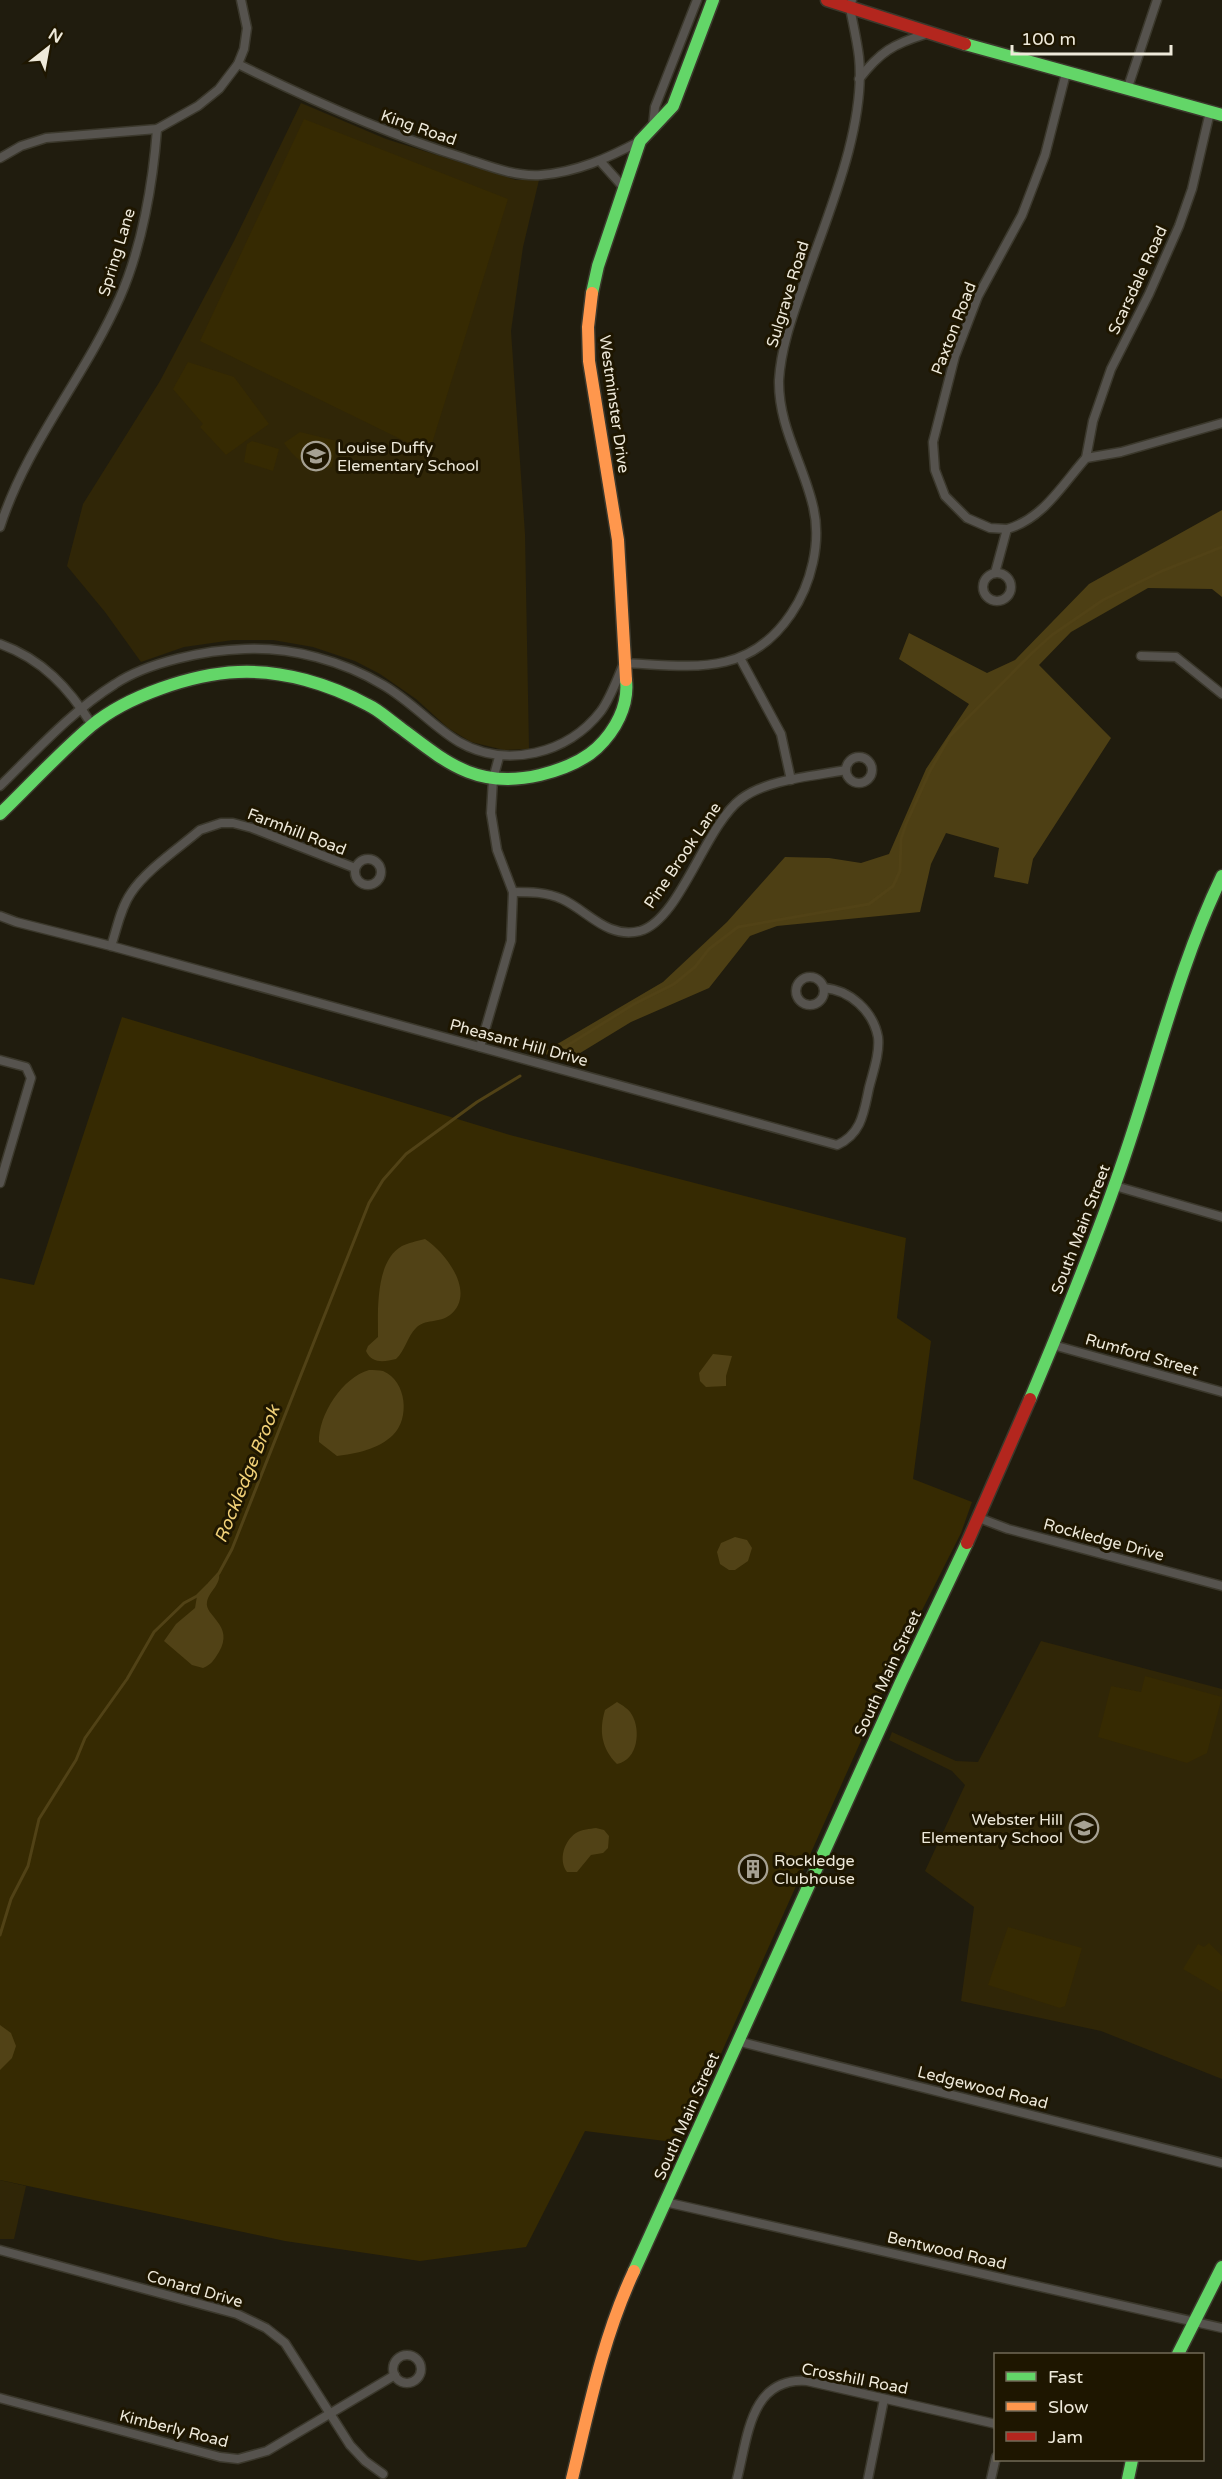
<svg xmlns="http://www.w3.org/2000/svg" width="1222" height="2479" viewBox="0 0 1222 2479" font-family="'Varela Round',sans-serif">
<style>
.built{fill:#302607}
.green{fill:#362a02}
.forest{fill:#4d3f14}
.water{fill:#514216}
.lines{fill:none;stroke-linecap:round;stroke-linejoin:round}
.stream{stroke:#514216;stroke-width:3}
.street-casing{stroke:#3b382c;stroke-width:11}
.fast-casing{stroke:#3b382c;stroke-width:15}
.slow-casing{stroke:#3b382c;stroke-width:15}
.jam-casing{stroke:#3b382c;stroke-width:15}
.street{stroke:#56534e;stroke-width:8}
.fast{stroke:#63d668;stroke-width:12}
.slow{stroke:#ff974d;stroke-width:12}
.jam{stroke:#b3261e;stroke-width:12}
.labels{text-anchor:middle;stroke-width:6;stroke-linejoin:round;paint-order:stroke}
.street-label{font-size:16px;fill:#eee9da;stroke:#1e1600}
.poi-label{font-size:16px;fill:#eee9da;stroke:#1e1600;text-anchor:start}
.water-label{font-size:18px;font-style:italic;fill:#f0d077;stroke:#1e1600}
</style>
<rect width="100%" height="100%" fill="#201c0e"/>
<g class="built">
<polygon points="301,103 386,139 516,180 539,180 523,247 511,331 525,534 529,749 504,750 471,742 448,728 416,699 380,674 355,661 313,647 273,640 233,640 184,647 141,662 105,612 67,566 83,504 160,381 234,241"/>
<polygon points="1041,1641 1222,1689 1222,2079 1101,2031 961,2001 974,1907 925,1871 965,1785 952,1771 889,1740 892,1732 956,1761 978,1762"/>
<polygon points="0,2180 26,2186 14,2239 0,2239"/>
</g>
<g class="green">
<polygon points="304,119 508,199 429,453 200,341"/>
<polygon points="188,362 234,377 269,424 226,455 200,427 203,424 173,389"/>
<path d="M300 432 337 441 332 467C311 473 295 459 284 443Z"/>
<polygon points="252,441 279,449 273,471 244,462 247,444"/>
<polygon points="122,1017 510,1135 906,1238 897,1318 931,1341 913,1479 972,1502 961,1533 899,1656 681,2143 585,2131 526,2247 420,2261 285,2241 0,2180 0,1278 34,1285"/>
<polygon points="1145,1676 1222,1697 1207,1753 1187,1763 1098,1737 1111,1686 1141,1692"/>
<polygon points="1008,1927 1082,1948 1065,2006 1060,2008 988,1985"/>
<polygon points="1209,1943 1222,1956 1222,1992 1183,1969 1198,1944 1204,1947"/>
</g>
<polygon class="forest" points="1222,510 1222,597 1212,589 1148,588 1071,632 1039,665 1111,738 1033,859 1028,884 994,877 999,848 946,833 931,864 920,912 777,926 750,936 709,988 631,1022 567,1061 542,1053 663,982 727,922 785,857 829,858 861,863 889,854 926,769 969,704 899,659 909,633 987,673 1015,660 1089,584"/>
<g class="water">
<path d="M425 1239C446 1253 477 1293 450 1315 440 1323 424 1319 416 1328 407 1337 405 1351 396 1359 384 1362 372 1364 366 1351L368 1346 378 1337C378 1311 375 1261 402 1246 408 1243 417 1241 425 1239Z"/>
<polygon points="713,1354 732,1356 726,1376 726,1386 706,1387 700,1381 699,1373"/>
<path d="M369 1370C374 1370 379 1370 383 1371 407 1381 410 1419 393 1435 379 1449 355 1454 337 1456L319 1442C318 1415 343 1377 369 1370Z"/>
<polygon points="735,1537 747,1540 752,1548 748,1561 735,1570 729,1570 720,1564 717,1552 721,1543"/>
<path d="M219 1573C221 1585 209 1591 207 1602 204 1616 235 1625 219 1652 214 1660 211 1665 203 1668L192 1665 164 1641 176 1624 195 1608 197 1596Z"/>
<path d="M617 1702C622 1705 629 1709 632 1715 641 1730 638 1760 617 1764 601 1748 599 1730 605 1710Z"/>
<path d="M596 1828 604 1830 609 1836 608 1848 603 1853 591 1855 577 1872H567C558 1860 564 1841 576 1833 582 1829 590 1829 596 1828Z"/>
<polygon points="0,2025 11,2033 16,2046 12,2058 0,2070"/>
</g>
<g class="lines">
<g class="stream">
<polyline points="552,1055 634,1004 674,984 695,967 709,949 738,927 869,904 893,886 900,871 901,839 906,824 930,771 950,736 1033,652 1052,635 1103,600 1162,571 1222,547"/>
<polyline points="0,1935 11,1899 28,1866 39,1819 76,1760 85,1738 127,1679 154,1632 184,1603 197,1596 209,1584 219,1573 232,1549 369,1203 383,1180 406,1154 477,1102 520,1076"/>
</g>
<g class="street-casing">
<g id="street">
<path d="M238 64C311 100 384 133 461 157 486 165 514 177 541 175 577 172 608 158 640 141"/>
<path d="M859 79C880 52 893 44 926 34"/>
<polyline points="1127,90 1157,0"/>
<polyline points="653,126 655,107 697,0"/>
<polyline points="0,158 21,146 46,138 157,129 198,106 219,89 238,64 244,49 247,28 241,0"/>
<polyline points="600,161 625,189"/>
<polyline points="1086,458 1093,421 1111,369 1149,294 1179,226 1192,189 1210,112"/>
<path d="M0 527C27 443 85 377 120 297 142 247 153 183 157 129"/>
<polyline points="1007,529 990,528 967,518 945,496 935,470 933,442 955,356 978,296 1022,215 1045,155 1066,73"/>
<circle cx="997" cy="587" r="14"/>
<path d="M995 573 1007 529C1043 519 1062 485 1086 458L1121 452 1222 423"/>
<path d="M0 644C42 659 69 688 92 725"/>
<polyline points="1141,656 1176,657 1222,694"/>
<polyline points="740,658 781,734 791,780"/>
<circle cx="859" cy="770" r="13"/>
<path d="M0 786C37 750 72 711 115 684 148 662 206 650 245 649 292 647 343 661 383 685 411 701 432 726 459 742 506 769 568 754 601 711 611 697 617 679 624 663 690 666 748 678 791 614 811 585 822 542 813 506 803 463 778 426 779 380 781 346 794 312 805 280 828 214 866 127 859 57 857 40 853 24 850 8L852 0"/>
<circle cx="368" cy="872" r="13"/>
<path d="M513 892C530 892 546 892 562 899 588 911 607 939 640 931 680 920 705 826 741 799 767 779 815 776 846 770"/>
<path d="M0 916 16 922 111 946 837 1145C862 1134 864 1111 869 1088 873 1072 880 1053 878 1037 873 1011 850 990 824 988"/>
<path d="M111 946C117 929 120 909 131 893 146 870 179 848 200 830L221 823H233L252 828 355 868"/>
<circle cx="810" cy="991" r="14"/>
<polyline points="480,1047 511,941 513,892 497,850 491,813 493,779 499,757"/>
<polyline points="0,1060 26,1067 31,1078 0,1183"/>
<polyline points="1115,1186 1222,1217"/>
<polyline points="1053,1345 1222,1392"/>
<polyline points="979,1518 1008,1529 1222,1586"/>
<polyline points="737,2041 1222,2163"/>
<polyline points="665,2202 1222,2328"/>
<polyline points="0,2250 237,2314 266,2328 285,2343 350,2445 365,2461 383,2474"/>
<circle cx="407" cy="2369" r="14"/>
<polyline points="0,2398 220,2457 238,2459 267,2451 395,2375"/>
<path d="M737 2479C748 2437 750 2377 807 2381L996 2424"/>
<polyline points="868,2479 884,2399"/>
<polyline points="991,2479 996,2457"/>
</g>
</g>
<g class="fast-casing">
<g id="fast">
<polyline points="965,44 1222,115"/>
<polyline points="592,293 598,266 640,141 673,106 713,0"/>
<path d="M0 814C30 785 59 753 91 726 127 696 192 674 238 672 283 670 329 684 368 705 379 710 388 719 398 726 446 762 476 790 540 775 560 770 582 762 597 748 615 731 629 706 626 680"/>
<path d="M1030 1399C1063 1321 1096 1241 1123 1161 1156 1066 1178 967 1222 876"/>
<polyline points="634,2271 901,1682 967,1543"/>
<polyline points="1178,2354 1222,2267"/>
<polyline points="1128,2479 1132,2460"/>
</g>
</g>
<g class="slow-casing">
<g id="slow">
<polyline points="592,293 588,327 589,361 618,540 626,680"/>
<path d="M572 2479C589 2408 603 2337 634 2271"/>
</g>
</g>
<g class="jam-casing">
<g id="jam">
<polyline points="827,0 965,44"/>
<polyline points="967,1543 1030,1399"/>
</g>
</g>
<use href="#street" class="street"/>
<use href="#fast" class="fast"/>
<use href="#slow" class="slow"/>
<use href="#jam" class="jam"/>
</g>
<defs>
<g id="school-ring" transform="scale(1.5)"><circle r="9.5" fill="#1e1600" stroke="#a6a193" stroke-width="1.5"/><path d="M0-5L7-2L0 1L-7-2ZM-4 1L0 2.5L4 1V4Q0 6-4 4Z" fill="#a6a193"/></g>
<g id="building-ring" transform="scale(1.5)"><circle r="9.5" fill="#1e1600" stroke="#a6a193" stroke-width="1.5"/><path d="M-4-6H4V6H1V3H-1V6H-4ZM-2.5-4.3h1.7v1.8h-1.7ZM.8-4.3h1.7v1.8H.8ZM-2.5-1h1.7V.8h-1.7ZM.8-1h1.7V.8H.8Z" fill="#a6a193"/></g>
</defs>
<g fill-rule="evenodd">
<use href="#school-ring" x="316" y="456"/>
<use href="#school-ring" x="1084" y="1828"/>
<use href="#building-ring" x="753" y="1869"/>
</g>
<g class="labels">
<g class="street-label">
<text transform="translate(419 127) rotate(19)" y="6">King Road</text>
<text transform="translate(116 252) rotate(-73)" y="6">Spring Lane</text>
<text transform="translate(1137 280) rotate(-65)" y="6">Scarsdale Road</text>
<text transform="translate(787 294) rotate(-73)" y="6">Sulgrave Road</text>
<text transform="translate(953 328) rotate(-69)" y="6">Paxton Road</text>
<text transform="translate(615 404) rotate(82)" y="6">Westminster Drive</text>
<text transform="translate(297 831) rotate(21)" y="6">Farmhill Road</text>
<text transform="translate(682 855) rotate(-56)" y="6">Pine Brook Lane</text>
<text transform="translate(519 1042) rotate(15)" y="6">Pheasant Hill Drive</text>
<text transform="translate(1080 1229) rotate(-69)" y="6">South Main Street</text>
<text transform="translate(1142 1354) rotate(16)" y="6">Rumford Street</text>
<text transform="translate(1104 1539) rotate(15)" y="6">Rockledge Drive</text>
<text transform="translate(887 1673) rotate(-65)" y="6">South Main Street</text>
<text transform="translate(983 2087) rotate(14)" y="6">Ledgewood Road</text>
<text transform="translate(686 2116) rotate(-66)" y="6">South Main Street</text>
<text transform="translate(947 2250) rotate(13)" y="6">Bentwood Road</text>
<text transform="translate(195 2288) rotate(16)" y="6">Conard Drive</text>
<text transform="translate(855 2378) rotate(11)" y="6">Crosshill Road</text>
<text transform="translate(174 2428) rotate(14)" y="6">Kimberly Road</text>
</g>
<g class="poi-label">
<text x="337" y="453">Louise Duffy<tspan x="337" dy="18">Elementary School</tspan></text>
<text x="1063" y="1825" text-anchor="end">Webster Hill<tspan x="1063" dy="18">Elementary School</tspan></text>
<text x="774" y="1866">Rockledge<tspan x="774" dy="18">Clubhouse</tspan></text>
</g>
<g class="water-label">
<text transform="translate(247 1474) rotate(-68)" y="6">Rockledge Brook</text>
</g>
</g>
<rect x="994" y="2353" width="210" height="108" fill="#1e1600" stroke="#716a57" stroke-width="1.5"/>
<rect x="1006" y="2372" width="30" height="9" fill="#63d668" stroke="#716a57" stroke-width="1.5"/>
<text x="1048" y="2383" font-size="18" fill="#eee9da">Fast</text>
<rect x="1006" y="2402" width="30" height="9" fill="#ff974d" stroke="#716a57" stroke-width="1.5"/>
<text x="1048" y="2413" font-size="18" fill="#eee9da">Slow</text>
<rect x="1006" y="2432" width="30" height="9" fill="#b3261e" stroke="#716a57" stroke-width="1.5"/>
<text x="1048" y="2443" font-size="18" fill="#eee9da">Jam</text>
<g transform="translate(48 48) rotate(31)" stroke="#1e1600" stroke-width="4.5" paint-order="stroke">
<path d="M0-4.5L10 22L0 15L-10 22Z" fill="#eee9da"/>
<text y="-9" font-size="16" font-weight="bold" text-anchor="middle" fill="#eee9da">N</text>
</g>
<path d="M1012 45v9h159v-9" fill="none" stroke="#eee9da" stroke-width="3"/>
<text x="1021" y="45" font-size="18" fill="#eee9da" stroke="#1e1600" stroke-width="4.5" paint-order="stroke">100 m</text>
</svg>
